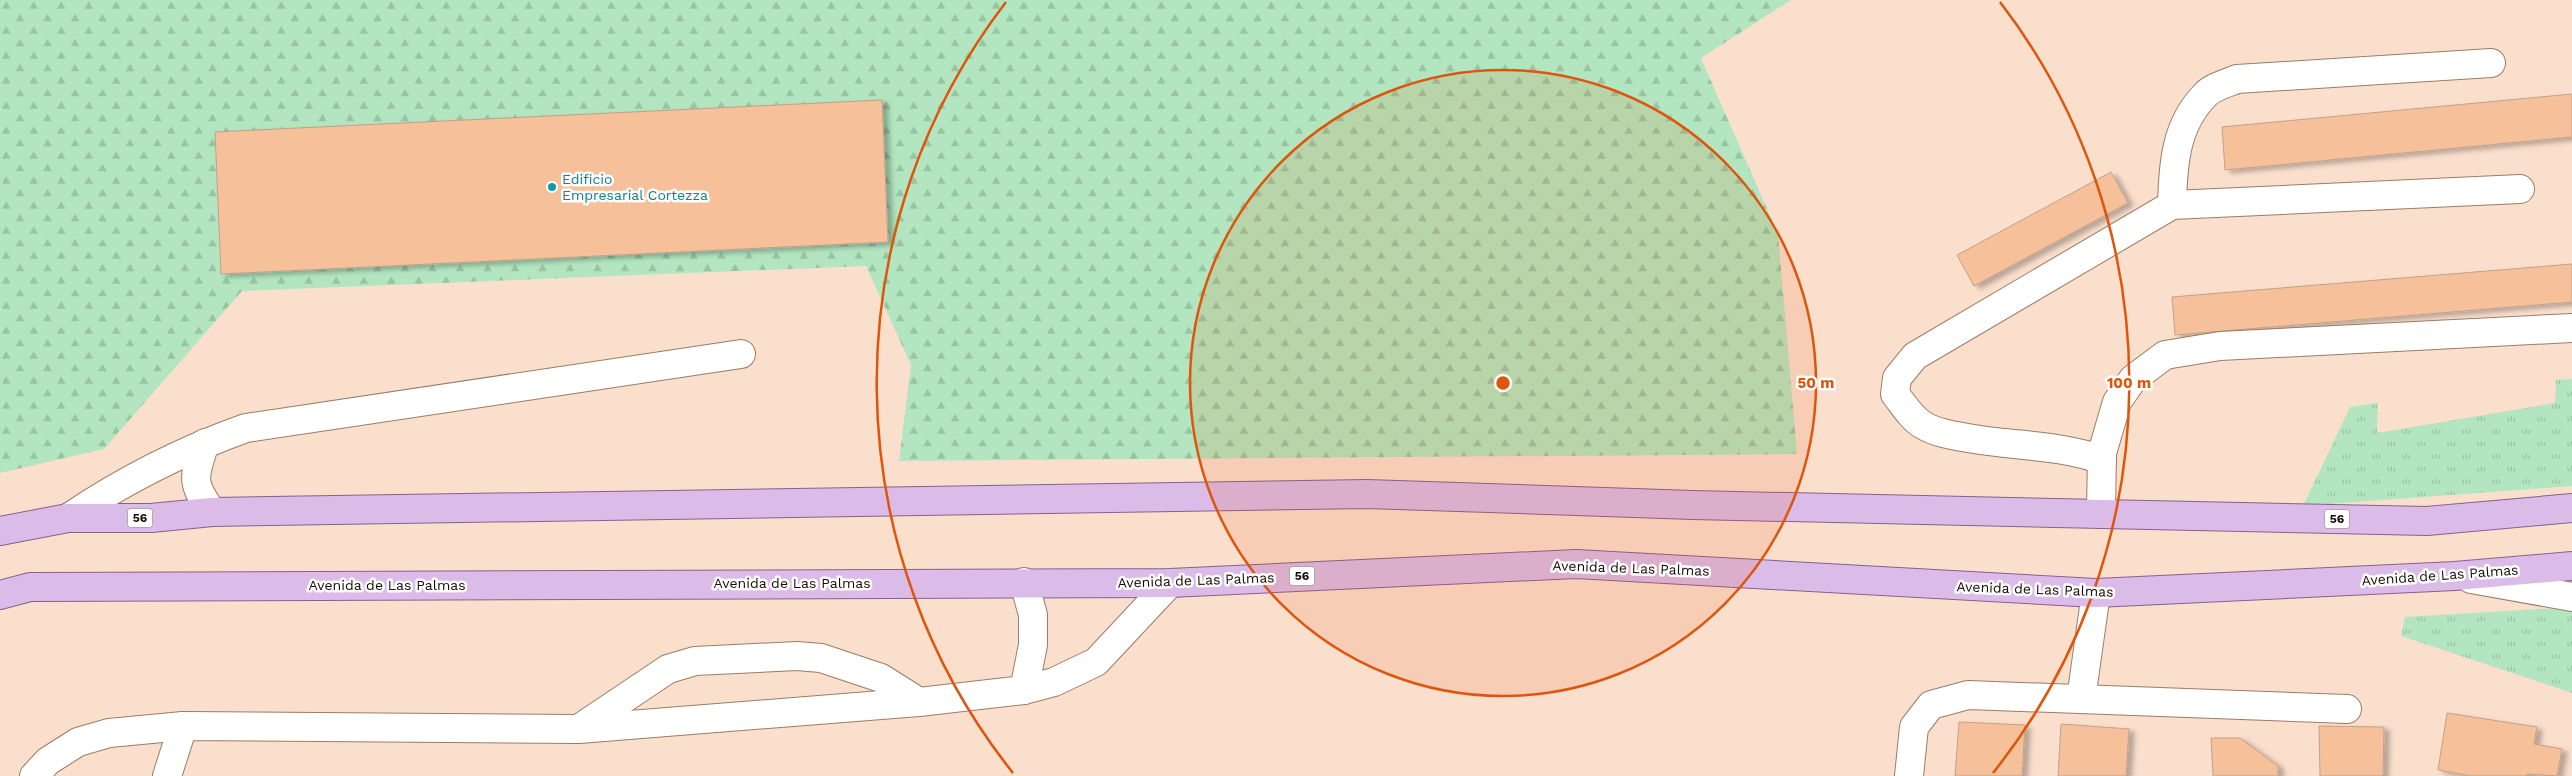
<svg xmlns="http://www.w3.org/2000/svg" width="2572" height="776" viewBox="0 0 2572 776" font-family="'Work Sans',sans-serif">
<style>
.forest{fill:url(#forest-firs)}
.park{fill:url(#park-tufts)}
.building{fill:#f5c09a;stroke:#c2a18b;filter:url(#shadow)}
.lines{fill:none;stroke-linecap:round;stroke-linejoin:round}
.minor-casing{stroke:#9b7c66;stroke-width:30}
.major-casing{stroke:#87608e;stroke-width:30}
.minor{stroke:#fff;stroke-width:28}
.major{stroke:#dbbbe8;stroke-width:28}
.ring{fill:none;stroke:#de550c;stroke-width:2.5}
.culture-dot{fill:#0f9aa8;stroke:#fff;stroke-width:2}
.labels{text-anchor:middle;stroke-width:5;stroke-linejoin:round;paint-order:stroke}
.shield{fill:#fff;stroke:#5d5450;stroke-width:1}
.shield-label{font-size:12px;font-weight:bold;fill:#170b05}
.culture-label{font-size:14px;fill:#0d838f;stroke:#fff;text-anchor:start}
.street-label{font-size:14px;fill:#170b05;stroke:#fff}
.centre{fill:#de550c;stroke:#fff;stroke-width:2.5}
.ring-label{font-size:15px;text-anchor:middle;font-weight:bold;fill:#de550c;stroke:#fff;stroke-width:5;stroke-linejoin:round;paint-order:stroke}
</style>
<defs>
<pattern id="forest-firs" width="22" height="20" patternUnits="userSpaceOnUse" patternTransform="scale(1.25)"><rect width="22" height="20" fill="#b3e6c0"/><path d="M5 1l3.5 6h-7zM16 11l3.5 6h-7z" fill="#99c4a4"/></pattern>
<pattern id="park-tufts" width="24" height="20" patternUnits="userSpaceOnUse" patternTransform="scale(1.25)"><rect width="24" height="20" fill="#b3e6c0"/><path d="M3 7l-1-3M5 7V3M7 7l1-3M15 17l-1-3M17 17v-4M19 17l1-3" fill="none" stroke="#99c4a4"/></pattern>
<filter id="shadow"><feDropShadow dx="5.5" dy="3" stdDeviation="2.5" flood-color="#0004"/></filter>
</defs>
<rect width="100%" height="100%" fill="#fbdfcd"/>
<polygon class="forest" points="0,0 1791,0 1701,58 1778,234 1797,454 899,461 911,365 866,266 242,291 104,449 0,473"/>
<g class="park">
<polygon points="2572,379 2572,486 2303,506 2350,407 2378,403 2377,433 2555,403 2556,380"/>
<polygon points="2572,607 2572,693 2401,636 2405,617"/>
</g>
<g class="building">
<polygon points="2572,94 2572,137 2225,170 2222,127"/>
<polygon points="882,100 888,242 221,274 215,132"/>
<polygon points="2111,172 2128,203 1974,286 1957,255"/>
<polygon points="2572,264 2572,302 2175,335 2172,297"/>
<polygon points="2447,713 2537,727 2534,744 2562,749 2557,776 2527,774 2527,776 2471,776 2438,770"/>
<polygon points="1959,722 2025,725 2022,776 1955,776"/>
<polygon points="2061,724 2129,729 2126,776 2058,776"/>
<polygon points="2319,726 2384,727 2383,776 2320,776"/>
<polygon points="2211,738 2240,738 2278,766 2278,776 2213,776"/>
</g>
<g class="lines">
<g class="minor-casing">
<g id="minor">
<path d="M2172 205C2173 165 2175 125 2206 94 2213 87 2227 83 2237 79L2491 63"/>
<path d="M205 443C194 477 190 481 212 512"/>
<path d="M2102 460C2061 445 2016 446 1974 439 1957 436 1938 434 1923 425 1911 418 1903 404 1895 394L1897 378 1915 356 2172 205 2520 189"/>
<polyline points="2101,512 2102,453 2117,402 2133,379 2165,355 2220,346 2572,328"/>
<path d="M68 518C123 481 184 450 246 428L741 354"/>
<polyline points="2471,579 2572,597"/>
<polyline points="1024,582 1033,615 1033,645 1024,690"/>
<polyline points="2081,699 2096,593"/>
<polyline points="580,728 668,669 695,661 797,656 821,658 881,678 919,702"/>
<polyline points="34,776 48,761 78,742 109,733 183,726 579,729 919,702 1024,690 1054,682 1096,662 1170,583"/>
<polyline points="167,776 183,726"/>
<polyline points="1909,776 1914,727 1931,705 1968,695 2347,709"/>
</g>
</g>
<g class="major-casing">
<g id="major">
<polyline points="0,531 68,518 151,518 212,512 1367,494 1693,505 2427,521 2572,508"/>
<polyline points="0,595 30,587 1170,583 1576,564 2096,593 2455,576 2572,566"/>
</g>
</g>
<use href="#minor" class="minor"/>
<use href="#major" class="major"/>
</g>
<circle cx="1503" cy="383" r="313" fill="#de550c" fill-opacity=".12"/>
<g class="ring">
<circle cx="1503" cy="383" r="313"/>
<path d="M1013 773A626 626 0 0 1 1006 2M2000 2A626 626 0 0 1 1993 773"/>
</g>
<circle class="culture-dot" cx="552" cy="187" r="5"/>
<g class="labels">
<g class="shield">
<rect x="127.5" y="508.5" width="25" height="19" rx="4"/>
<rect x="2324.5" y="509.5" width="25" height="19" rx="4"/>
<rect x="1289.5" y="566.5" width="25" height="19" rx="4"/>
</g>
<g class="shield-label">
<text x="140" y="522">56</text>
<text x="2337" y="523">56</text>
<text x="1302" y="580">56</text>
</g>
<g class="culture-label">
<text x="562" y="184">Edificio<tspan x="562" dy="16">Empresarial Cortezza</tspan></text>
</g>
<g class="street-label">
<text transform="translate(1631 568) rotate(2)" y="5">Avenida de Las Palmas</text>
<text transform="translate(2440 575) rotate(-4)" y="5">Avenida de Las Palmas</text>
<text transform="translate(1196 580) rotate(-2)" y="5">Avenida de Las Palmas</text>
<text x="792" y="588">Avenida de Las Palmas</text>
<text x="387" y="590">Avenida de Las Palmas</text>
<text transform="translate(2035 589) rotate(2)" y="5">Avenida de Las Palmas</text>
</g>
</g>
<circle cx="1503" cy="383" r="8" class="centre"/>
<g class="ring-label">
<text x="1816" y="388">50 m</text>
<text x="2129" y="388">100 m</text>
</g>
</svg>
